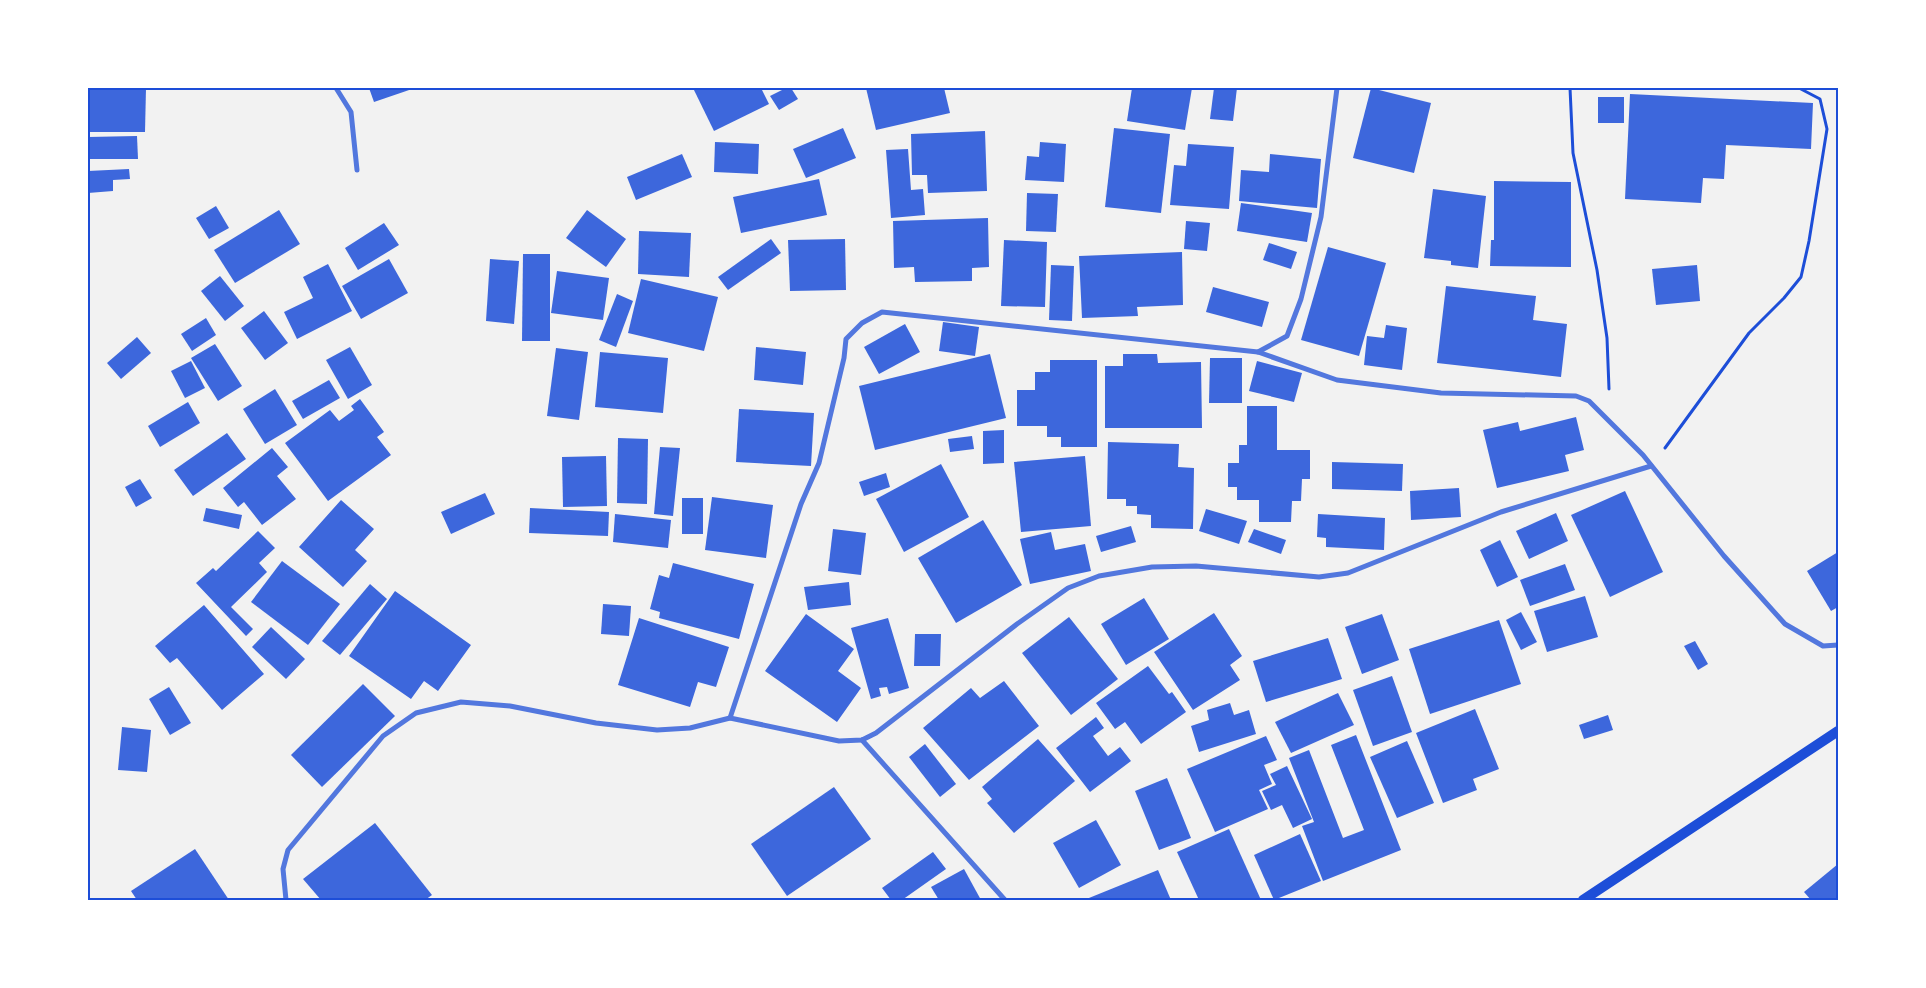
<svg xmlns="http://www.w3.org/2000/svg" width="1926" height="988" viewBox="0 0 1926 988" font-family="'Public Sans',sans-serif">
<style>
.building{fill:#3d67dc}
.lines{fill:none;stroke-linecap:round;stroke-linejoin:round}
.path{stroke:#1d4ed8;stroke-width:3}
.minor{stroke:#5277de;stroke-width:5}
.secondary{stroke:#1d4ed8;stroke-width:10}
.neatline{fill:none;stroke:#1d4ed8;stroke-width:2}
</style>
<rect width="100%" height="100%" fill="#f2f2f2"/>
<g class="building">
<polygon points="88,88 146,88 145,132 88,132"/>
<polygon points="369,88 415,88 374,102"/>
<polygon points="693,88 761,88 769,104 714,131"/>
<polygon points="786,88 791,88 798,99 779,110 770,96"/>
<polygon points="866,88 944,88 950,113 876,130"/>
<polygon points="1132,88 1192,88 1185,130 1127,121"/>
<polygon points="1214,88 1237,88 1233,121 1210,119"/>
<polygon points="1371,88 1431,103 1414,173 1353,158"/>
<polygon points="1630,94 1813,103 1811,149 1726,145 1724,179 1703,178 1701,203 1625,199"/>
<rect x="1598" y="97" width="26" height="26"/>
<polygon points="843,128 856,158 806,178 793,149"/>
<polygon points="1114,128 1170,134 1161,213 1105,207"/>
<polygon points="985,131 987,191 928,193 927,175 912,175 911,134"/>
<polygon points="137,136 138,159 88,159 88,137"/>
<polygon points="715,142 759,144 758,174 714,172"/>
<polygon points="1040,142 1066,144 1064,182 1025,180 1027,156 1039,157"/>
<polygon points="1188,144 1234,147 1229,209 1170,205 1174,165 1186,166"/>
<polygon points="908,149 911,190 923,189 925,215 891,218 886,150"/>
<polygon points="682,154 692,177 636,200 627,177"/>
<polygon points="1270,154 1321,159 1317,208 1239,201 1241,170 1269,172"/>
<polygon points="129,169 130,179 113,180 113,191 88,193 88,171"/>
<polygon points="819,179 827,215 741,233 733,197"/>
<polygon points="1494,181 1571,182 1571,267 1490,266 1491,240 1494,240"/>
<polygon points="1433,189 1486,196 1478,268 1451,265 1451,261 1424,258"/>
<polygon points="1027,193 1058,194 1056,232 1026,231"/>
<polygon points="1241,203 1312,213 1307,242 1237,231"/>
<polygon points="216,206 229,228 209,239 196,218"/>
<polygon points="279,210 300,244 235,283 214,250"/>
<polygon points="587,210 626,239 606,267 566,238"/>
<polygon points="988,218 989,267 972,268 972,281 915,282 914,267 894,268 893,221"/>
<polygon points="1186,221 1210,223 1207,251 1184,249"/>
<polygon points="384,223 399,245 358,270 345,248"/>
<polygon points="639,231 691,233 689,277 638,274"/>
<polygon points="771,239 781,253 728,290 718,277"/>
<polygon points="845,239 846,290 790,291 788,240"/>
<polygon points="1004,240 1047,242 1045,307 1001,306"/>
<polygon points="1269,243 1297,252 1291,269 1263,260"/>
<polygon points="1328,247 1386,263 1359,356 1301,340"/>
<polygon points="1182,252 1183,305 1137,307 1138,316 1082,318 1079,256"/>
<polygon points="523,254 550,254 550,341 522,341"/>
<polygon points="389,259 408,293 361,319 342,286"/>
<polygon points="490,259 519,261 514,324 486,321"/>
<polygon points="328,264 352,311 297,339 284,312 313,298 303,277"/>
<polygon points="1051,265 1074,266 1072,321 1049,320"/>
<polygon points="1697,265 1700,301 1656,305 1652,269"/>
<polygon points="557,271 609,278 603,320 551,313"/>
<polygon points="220,276 244,306 225,321 201,291"/>
<polygon points="641,279 718,297 704,351 628,333"/>
<polygon points="1446,286 1536,296 1533,320 1567,324 1561,377 1437,363"/>
<polygon points="1213,287 1269,302 1262,327 1206,312"/>
<polygon points="617,294 633,301 616,347 599,340"/>
<polygon points="264,311 288,343 265,360 241,328"/>
<polygon points="206,318 216,335 192,351 181,334"/>
<polygon points="943,322 979,327 975,356 939,351"/>
<polygon points="905,324 920,352 879,374 864,347"/>
<polygon points="1386,325 1407,328 1402,370 1364,365 1367,336 1384,338"/>
<polygon points="137,337 151,353 121,379 107,363"/>
<polygon points="215,344 242,386 218,401 191,358"/>
<polygon points="350,347 372,385 348,399 326,360"/>
<polygon points="756,347 806,352 803,385 754,380"/>
<polygon points="556,348 588,352 579,420 547,416"/>
<polygon points="600,352 668,358 663,413 595,407"/>
<polygon points="990,354 1006,418 875,450 859,386"/>
<polygon points="1123,354 1157,354 1158,363 1201,362 1202,428 1105,428 1105,366 1123,366"/>
<polygon points="1210,358 1242,358 1242,403 1209,403"/>
<polygon points="1050,360 1097,360 1097,447 1061,447 1061,437 1047,437 1047,426 1017,426 1017,390 1035,390 1035,372 1050,372"/>
<polygon points="191,361 205,388 185,398 171,371"/>
<polygon points="1257,361 1302,373 1294,402 1249,391"/>
<polygon points="329,380 340,398 303,419 292,401"/>
<polygon points="275,389 297,425 265,444 243,409"/>
<polygon points="360,399 384,432 377,437 391,455 328,501 285,443 330,410 339,421 354,410 351,406"/>
<polygon points="188,402 200,423 160,447 148,426"/>
<polygon points="1247,406 1277,406 1277,450 1310,450 1310,479 1302,479 1301,501 1292,501 1291,522 1259,522 1259,500 1237,500 1237,487 1228,487 1228,463 1239,463 1239,445 1247,445"/>
<polygon points="739,409 814,413 811,466 736,462"/>
<polygon points="1576,417 1584,450 1565,455 1569,471 1497,488 1483,430 1518,422 1520,431"/>
<polygon points="1004,430 1004,463 983,464 983,431"/>
<polygon points="227,433 246,459 193,496 174,470"/>
<polygon points="972,436 974,449 950,452 948,439"/>
<polygon points="618,438 648,439 647,504 617,503"/>
<polygon points="1108,442 1179,444 1178,467 1194,468 1193,529 1151,528 1151,515 1137,514 1137,506 1126,506 1126,499 1107,499"/>
<polygon points="660,447 680,448 673,516 654,514"/>
<polygon points="272,448 288,467 277,476 296,499 262,525 244,502 238,507 223,488"/>
<polygon points="606,456 607,506 563,507 562,457"/>
<polygon points="1085,456 1091,526 1021,532 1014,462"/>
<polygon points="1332,462 1403,464 1402,491 1332,489"/>
<polygon points="941,464 969,517 904,552 876,499"/>
<polygon points="886,473 890,487 864,496 859,482"/>
<polygon points="140,479 152,498 136,507 125,487"/>
<polygon points="1459,488 1461,517 1411,520 1410,491"/>
<polygon points="1625,491 1663,572 1610,597 1571,515"/>
<polygon points="485,493 495,514 451,534 441,512"/>
<polygon points="712,497 773,505 766,558 705,550"/>
<rect x="682" y="498" width="21" height="36"/>
<polygon points="341,500 374,529 355,550 367,561 343,587 299,547"/>
<polygon points="206,508 242,515 239,529 203,521"/>
<polygon points="530,508 609,512 608,536 529,533"/>
<polygon points="1206,509 1247,521 1239,544 1199,531"/>
<polygon points="1556,513 1568,541 1529,559 1516,531"/>
<polygon points="615,514 671,520 668,548 613,542"/>
<polygon points="1318,514 1385,518 1384,550 1326,547 1326,538 1317,537"/>
<polygon points="983,520 1022,585 956,623 918,558"/>
<polygon points="1131,526 1136,542 1101,552 1096,536"/>
<polygon points="833,529 866,533 861,575 828,571"/>
<polygon points="1254,529 1286,540 1281,554 1248,542"/>
<polygon points="258,531 275,548 259,563 267,572 231,607 253,629 246,636 196,583 213,568 216,571"/>
<polygon points="1051,532 1055,550 1085,544 1091,571 1030,584 1020,539"/>
<polygon points="1500,540 1518,577 1497,587 1480,550"/>
<polygon points="1838,552 1838,607 1831,611 1807,571"/>
<polygon points="282,561 340,604 308,645 251,602"/>
<polygon points="673,563 754,584 739,639 659,618 660,612 650,609 659,575 669,578"/>
<polygon points="1565,564 1575,590 1530,606 1520,580"/>
<polygon points="849,582 851,605 808,610 804,587"/>
<polygon points="370,584 387,599 340,655 322,641"/>
<polygon points="395,591 471,645 438,691 424,681 411,699 349,656"/>
<polygon points="1585,596 1598,637 1547,652 1534,611"/>
<polygon points="1144,598 1169,639 1126,665 1101,624"/>
<polygon points="603,604 631,606 629,636 601,634"/>
<polygon points="204,605 264,674 222,710 177,658 170,663 155,646"/>
<polygon points="1521,612 1537,642 1521,650 1506,620"/>
<polygon points="1214,613 1242,656 1230,665 1240,680 1193,710 1154,652"/>
<polygon points="806,614 854,649 838,671 861,688 837,722 765,671"/>
<polygon points="1382,614 1399,660 1362,674 1345,627"/>
<polygon points="1069,617 1118,679 1071,715 1022,653"/>
<polygon points="639,618 729,647 716,687 698,682 690,707 618,685"/>
<polygon points="888,618 909,688 889,694 887,687 879,688 881,696 871,699 851,628"/>
<polygon points="1499,620 1521,684 1430,714 1409,649"/>
<polygon points="271,627 305,659 286,679 252,647"/>
<polygon points="915,634 941,634 940,666 914,666"/>
<polygon points="1328,638 1342,679 1266,702 1253,661"/>
<polygon points="1695,641 1708,664 1698,670 1684,646"/>
<polygon points="1148,666 1169,694 1172,692 1186,712 1141,744 1125,722 1115,729 1096,703"/>
<polygon points="1392,676 1412,732 1373,746 1353,690"/>
<polygon points="1004,681 1039,726 969,780 923,728 971,688 980,698"/>
<polygon points="363,684 395,716 322,787 291,755"/>
<polygon points="169,687 191,723 170,735 149,699"/>
<polygon points="1338,693 1354,725 1291,753 1275,722"/>
<polygon points="1230,703 1234,715 1249,710 1256,734 1199,752 1191,726 1209,720 1207,710"/>
<polygon points="1475,709 1499,769 1473,779 1477,790 1443,803 1416,733"/>
<polygon points="1608,715 1613,730 1584,739 1579,725"/>
<polygon points="1096,717 1104,728 1093,736 1108,756 1120,747 1131,761 1090,792 1056,748"/>
<polygon points="122,727 151,730 147,772 118,770"/>
<polygon points="1356,735 1401,850 1323,881 1302,826 1314,822 1289,758 1309,750 1343,838 1364,830 1331,745"/>
<polygon points="1266,736 1277,760 1264,765 1272,784 1259,790 1268,809 1215,832 1187,769"/>
<polygon points="1038,739 1075,781 1014,833 987,803 992,799 982,787"/>
<polygon points="1407,741 1434,803 1397,818 1370,757"/>
<polygon points="925,744 956,784 940,797 909,757"/>
<polygon points="1287,766 1312,819 1293,828 1282,805 1271,810 1262,791 1276,785 1270,774"/>
<polygon points="1167,778 1191,838 1159,850 1135,791"/>
<polygon points="834,787 871,839 787,896 751,844"/>
<polygon points="1096,820 1121,865 1079,888 1053,843"/>
<polygon points="375,823 432,895 425,900 321,900 303,879"/>
<polygon points="1229,829 1261,900 1199,900 1177,852"/>
<polygon points="1300,834 1321,881 1274,900 1254,855"/>
<polygon points="195,849 229,900 137,900 131,891"/>
<polygon points="933,852 946,869 902,900 891,900 882,888"/>
<polygon points="1838,864 1838,900 1811,900 1804,892"/>
<polygon points="964,869 981,900 939,900 931,887"/>
<polygon points="1158,870 1171,900 1084,900"/>
</g>
<g class="lines">
<g class="path">
<polyline points="1570,88 1573,153 1597,270 1607,338 1609,389"/>
<polyline points="1665,448 1749,333 1784,298 1801,277 1809,241 1827,129 1820,99 1799,88"/>
</g>
<g class="minor">
<polyline points="336,88 351,112 357,170"/>
<polyline points="1258,352 1287,336 1301,299 1321,217 1337,88"/>
<polyline points="730,718 801,504 819,463 844,358 846,339 862,323 882,312 1258,352 1337,380 1441,393 1576,396 1589,401 1643,455 1724,556 1785,624 1823,646 1838,645"/>
<polyline points="862,740 1005,900"/>
<polyline points="286,900 283,869 288,850 383,736 416,713 461,702 510,706 596,723 657,730 690,728 730,718 839,741 862,740 876,733 1017,624 1068,588 1099,576 1152,567 1196,566 1319,577 1348,573 1501,512 1651,466"/>
</g>
<polyline class="secondary" points="1583,900 1838,731"/>
</g>
<rect width="1926" height="988" fill="none" stroke="#ffffff" stroke-width="178"/>
<rect x="89" y="89" width="1748" height="810" class="neatline"/>
</svg>
